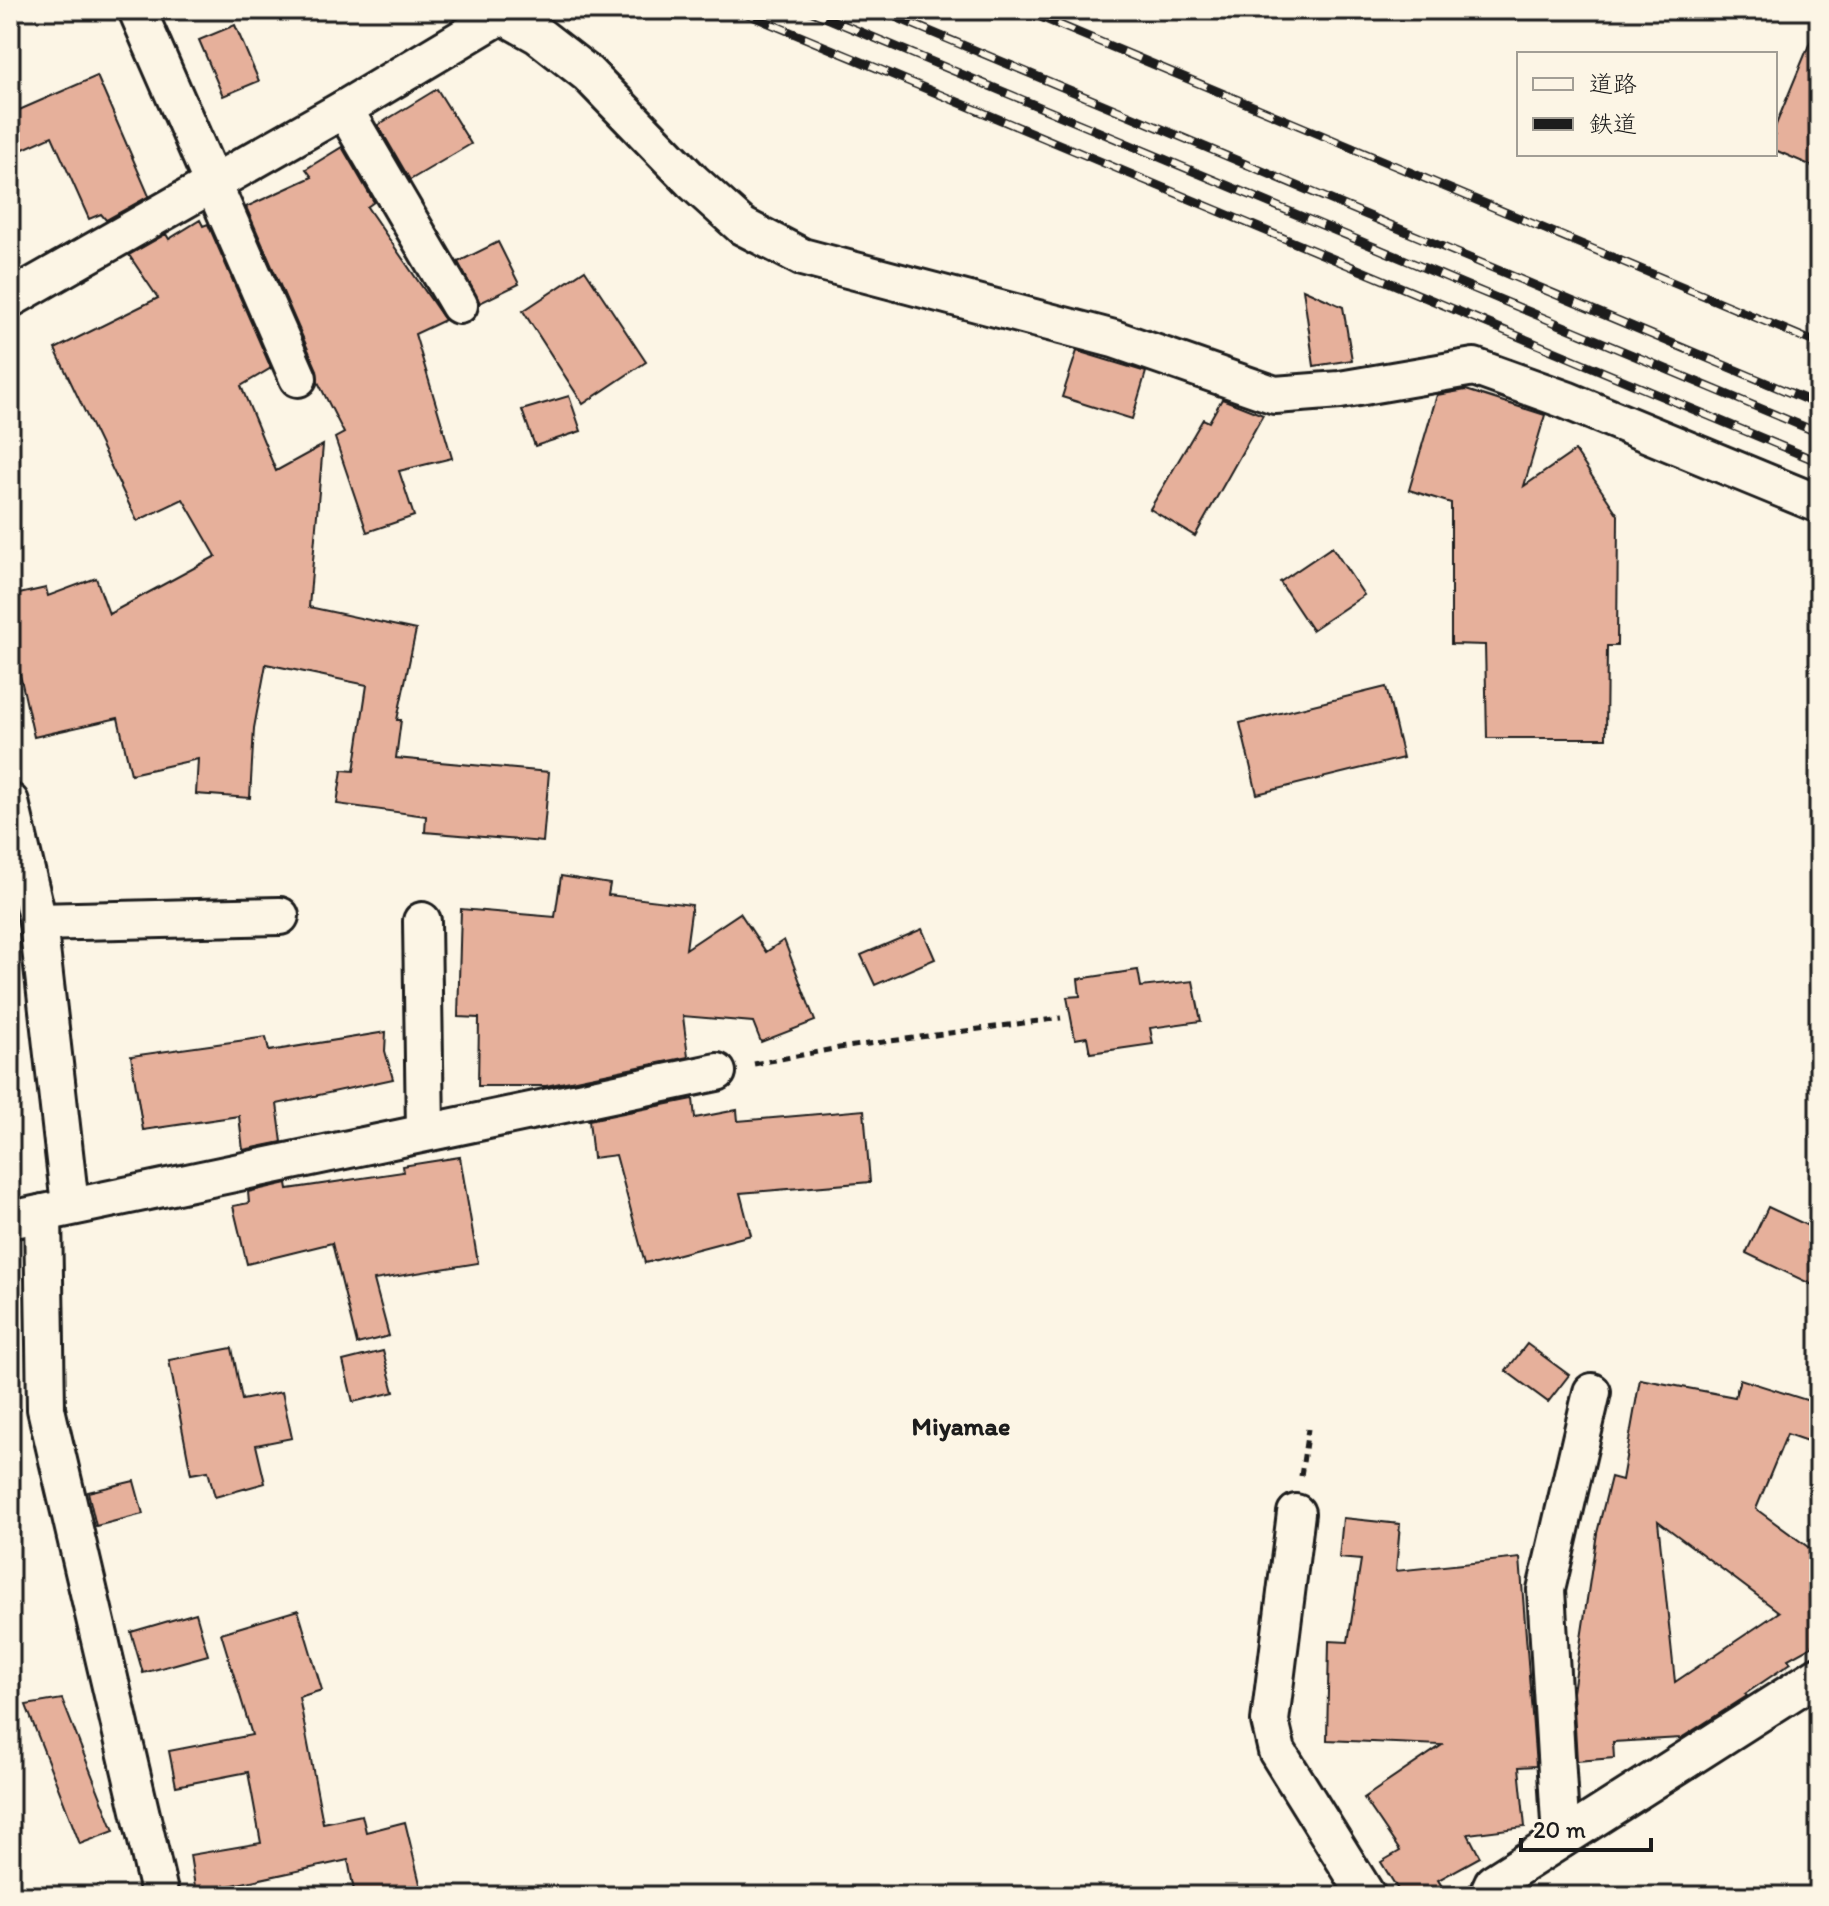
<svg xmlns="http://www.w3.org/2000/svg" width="1829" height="1906" viewBox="0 0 1829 1906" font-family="Itim,'Klee One',sans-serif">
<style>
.building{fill:#e6b09b;stroke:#1c1c1c;stroke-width:2;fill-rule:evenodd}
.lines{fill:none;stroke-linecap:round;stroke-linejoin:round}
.minor-casing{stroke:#1c1c1c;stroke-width:42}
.path{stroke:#1c1c1c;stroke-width:5;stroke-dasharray:8 6;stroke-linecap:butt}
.minor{stroke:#fcf5e5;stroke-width:36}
.rail-casing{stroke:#1c1c1c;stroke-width:9}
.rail{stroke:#fcf5e5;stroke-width:6;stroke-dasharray:18;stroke-linecap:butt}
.labels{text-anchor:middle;stroke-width:6;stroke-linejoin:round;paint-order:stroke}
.neighbourhood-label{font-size:26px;font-weight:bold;fill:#1c1c1c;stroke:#fcf5e5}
</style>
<rect width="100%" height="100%" fill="#fcf5e5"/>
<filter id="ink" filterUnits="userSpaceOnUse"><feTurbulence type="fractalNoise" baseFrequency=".0125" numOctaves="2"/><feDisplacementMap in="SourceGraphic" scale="16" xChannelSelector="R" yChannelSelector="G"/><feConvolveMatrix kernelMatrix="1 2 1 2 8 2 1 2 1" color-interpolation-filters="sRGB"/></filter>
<g filter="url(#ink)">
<g class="building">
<polygon points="1818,23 1819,23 1819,169 1775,150 1775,127"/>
<polygon points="235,25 259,81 223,96 199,40"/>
<polygon points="97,76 149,196 106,220 101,214 89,219 52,136 10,155 10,114"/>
<polygon points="437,89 471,144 410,180 378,125"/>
<polygon points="342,147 374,202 367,207 445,320 415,334 452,458 399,471 414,516 367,532 335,438 344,433 318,382 317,370 246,207 312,177 306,169"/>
<polygon points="200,220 203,226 208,224 271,368 241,386 276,471 323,445 309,607 416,630 397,720 401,720 396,758 549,772 543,842 425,832 426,816 337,804 342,770 354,771 367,685 266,664 254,728 250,798 196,794 198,759 131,774 118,718 34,737 10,630 10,596 46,588 48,596 96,578 109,614 216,556 183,499 137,521 55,349 158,298 129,255 166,234 169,239"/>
<polygon points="498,242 519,284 480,303 458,262"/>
<polygon points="585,270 646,362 583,404 523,311"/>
<polygon points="1303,289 1343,307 1352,360 1314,366"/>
<polygon points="1077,351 1146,372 1132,419 1062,397"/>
<polygon points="1466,390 1545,415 1524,486 1575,451 1618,515 1617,646 1607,646 1606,738 1487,738 1485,645 1451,644 1451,503 1409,490 1437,395"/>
<polygon points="569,396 581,431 535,446 522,410"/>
<polygon points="1222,399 1263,415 1195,536 1150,509 1203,419 1209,422"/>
<polygon points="1332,547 1364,595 1312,630 1280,582"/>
<polygon points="1386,687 1403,758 1257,794 1240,723"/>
<polygon points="561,876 610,884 608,895 692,905 686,949 740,913 766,952 784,940 815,1021 761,1042 753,1022 683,1016 688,1057 546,1086 478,1086 479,1018 458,1017 461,909 555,917"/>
<polygon points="922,929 935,959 875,985 861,955"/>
<polygon points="1138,970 1141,987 1193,981 1201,1021 1150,1028 1153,1044 1090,1053 1087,1037 1075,1039 1067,997 1080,996 1078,979"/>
<polygon points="386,1032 385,1051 393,1079 277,1104 282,1142 243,1150 239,1116 143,1130 131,1056 266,1037 269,1051"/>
<polygon points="693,1099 695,1118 737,1110 738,1121 864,1110 870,1182 740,1193 751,1235 645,1263 616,1155 593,1158 589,1120"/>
<polygon points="460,1157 478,1263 374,1280 389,1336 357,1344 332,1243 247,1264 233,1206 249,1203 248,1192 287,1183 288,1189 403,1172 402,1166"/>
<polygon points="1768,1207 1819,1231 1819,1288 1746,1253"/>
<polygon points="1527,1344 1569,1375 1548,1402 1506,1371"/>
<polygon points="232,1348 242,1400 282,1392 292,1438 256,1445 265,1483 215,1497 208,1471 191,1474 169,1360"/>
<polygon points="383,1351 394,1392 353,1402 343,1361"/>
<path d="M1640 1379 1735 1397 1740 1379 1819 1404V1445L1787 1434 1756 1509 1819 1555V1642L1788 1659 1791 1663 1745 1694 1747 1696 1681 1738 1613 1742 1614 1758 1577 1761 1573 1692 1597 1533 1611 1477 1622 1480ZM1658 1521 1779 1612 1675 1682Z"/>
<polygon points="134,1481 143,1514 96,1526 88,1492"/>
<polygon points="1343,1518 1400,1524 1396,1571 1520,1558 1536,1766 1519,1767 1525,1827 1468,1834 1480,1857 1438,1880 1448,1896 1402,1896 1381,1862 1400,1851 1364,1798 1442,1745 1327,1740 1329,1641 1348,1642 1361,1560 1339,1558"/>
<polygon points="298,1610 322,1690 299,1697 323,1823 362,1815 366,1832 405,1822 423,1896 355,1896 348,1860 196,1893 190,1855 261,1843 248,1772 176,1786 169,1751 252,1735 221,1633"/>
<polygon points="196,1613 208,1655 143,1673 131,1632"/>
<polygon points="62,1699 114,1831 80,1844 26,1705"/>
</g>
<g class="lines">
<g class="minor-casing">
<g id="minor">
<polyline points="137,10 298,378"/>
<polyline points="493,10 538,35 588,74 692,181 742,226 802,257 1114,339 1275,395 1340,390 1474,367 1566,400 1819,504"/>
<polyline points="344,109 459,305"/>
<polyline points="10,299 344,109 503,14"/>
<polyline points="10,802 38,922 70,1205"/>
<polyline points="422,921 425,1132"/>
<polyline points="38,922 280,916"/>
<polyline points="43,1213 46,1409 160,1896"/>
<polyline points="10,1220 717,1072"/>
<polyline points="1296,1513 1270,1721 1277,1751 1367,1896"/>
<polyline points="1561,1839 1546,1590 1592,1392"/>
<polyline points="1487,1896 1493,1883 1819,1675"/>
</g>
</g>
<g class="path">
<polyline points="754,1064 839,1048 1061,1018"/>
<polyline points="1301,1476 1308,1429"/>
</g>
<use href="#minor" class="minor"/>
<g class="rail-casing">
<g id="rail">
<polyline points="738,10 1819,462"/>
<polyline points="808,10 1819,433"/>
<polyline points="879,10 1819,405"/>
<polyline points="1024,10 1819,344"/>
</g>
</g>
<use href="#rail" class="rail"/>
</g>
</g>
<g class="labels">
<g class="neighbourhood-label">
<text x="961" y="1435">Miyamae</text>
</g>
</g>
<rect width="1829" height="1906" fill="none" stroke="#fcf5e5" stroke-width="40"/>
<rect x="20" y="20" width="1789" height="1866" fill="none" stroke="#1c1c1c" stroke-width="3" filter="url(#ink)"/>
<rect x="1517" y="52" width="260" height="104" fill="#fcf5e5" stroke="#a29e95" stroke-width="2"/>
<rect x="1533" y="78" width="40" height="12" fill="#fcf5e5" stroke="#a29e95" stroke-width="2"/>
<text x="1589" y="92" font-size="24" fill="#1c1c1c">道路</text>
<rect x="1533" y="118" width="40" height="12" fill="#1c1c1c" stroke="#a29e95" stroke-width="2"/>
<text x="1589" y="132" font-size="24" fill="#1c1c1c">鉄道</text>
<path d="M1521 1838v12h130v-12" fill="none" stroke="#1c1c1c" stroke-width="4"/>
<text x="1533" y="1838" font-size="24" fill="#1c1c1c" stroke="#fcf5e5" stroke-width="6" paint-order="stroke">20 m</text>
</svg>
